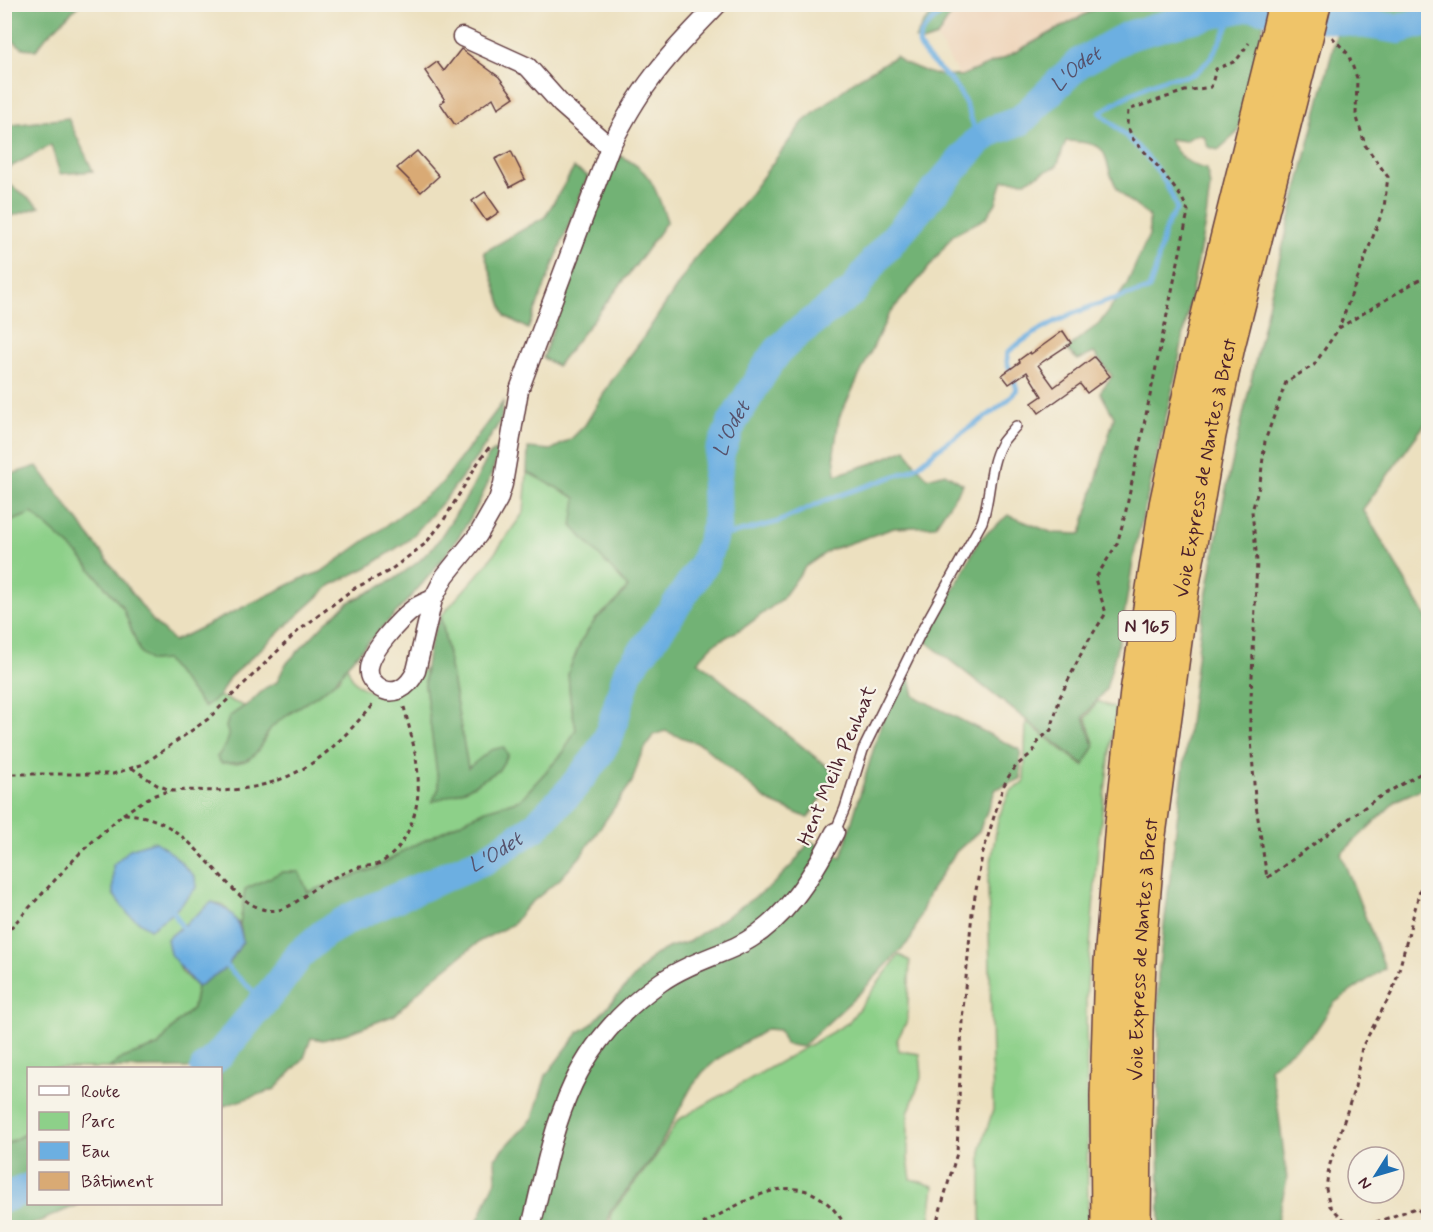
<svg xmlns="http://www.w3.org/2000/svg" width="1433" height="1232" viewBox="0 0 1433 1232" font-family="Mynerve,sans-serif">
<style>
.built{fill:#efd6bc}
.green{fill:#8dd089;stroke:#6c785a;stroke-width:1.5}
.forest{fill:#72b275;stroke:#5e6850;stroke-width:1.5}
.water{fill:#6cafe1;stroke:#5b6786;stroke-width:1.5}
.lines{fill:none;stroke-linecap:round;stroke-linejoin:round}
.stream{stroke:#6cafe1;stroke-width:5}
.river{stroke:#6cafe1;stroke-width:30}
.building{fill:#d9aa74}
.lane-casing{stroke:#623c41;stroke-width:12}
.street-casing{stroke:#623c41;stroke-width:21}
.highway-casing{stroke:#623c41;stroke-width:36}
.path{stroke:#623c41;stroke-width:3;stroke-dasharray:4.5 4.5;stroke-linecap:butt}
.lane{stroke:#fff;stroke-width:9}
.street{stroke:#fff;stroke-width:18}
.highway{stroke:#efc469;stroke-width:33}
.highway-bridge-casing{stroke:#623c41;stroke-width:36;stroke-linecap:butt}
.highway-bridge{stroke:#efc469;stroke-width:33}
.labels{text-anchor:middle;stroke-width:4.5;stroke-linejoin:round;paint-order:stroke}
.shield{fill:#f7f3e8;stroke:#7e5f64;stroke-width:1.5}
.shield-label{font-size:18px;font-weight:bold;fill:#4a1f2b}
.street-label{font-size:20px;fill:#4a1f2b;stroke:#f7f3e8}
.water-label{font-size:21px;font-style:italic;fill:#56516b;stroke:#f7f3e8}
</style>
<rect width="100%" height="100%" fill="#f7f3e8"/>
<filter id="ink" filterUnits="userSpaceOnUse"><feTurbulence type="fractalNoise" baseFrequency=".0167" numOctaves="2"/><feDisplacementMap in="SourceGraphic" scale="12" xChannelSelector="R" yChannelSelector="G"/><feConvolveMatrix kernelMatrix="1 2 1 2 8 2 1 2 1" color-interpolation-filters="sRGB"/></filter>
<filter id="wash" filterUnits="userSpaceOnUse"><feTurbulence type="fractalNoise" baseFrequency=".008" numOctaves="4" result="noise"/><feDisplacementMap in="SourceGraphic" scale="24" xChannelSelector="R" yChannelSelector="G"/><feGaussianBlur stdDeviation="1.35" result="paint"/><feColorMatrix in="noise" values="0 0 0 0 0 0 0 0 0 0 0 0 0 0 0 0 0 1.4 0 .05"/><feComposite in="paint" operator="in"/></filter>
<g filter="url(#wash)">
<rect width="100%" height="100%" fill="#ece0bf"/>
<polygon class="built" points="966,5 1109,5 966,88 931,28"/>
<g class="green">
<path d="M527 472 577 498 580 535 605 560 628 587 616 602 596 619 582 639 568 673 570 699 576 729 563 753 520 800 486 810 407 849 376 868 308 892 299 872H282L246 889 240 925 224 906 212 902 167 939 182 972 197 987 193 1008 176 1024 158 1046 123 1058 109 1068H28V1132L5 1145 4 762 7 761H4L5 524 32 513 79 555 123 608 140 652 150 661 166 660 204 707 219 696 244 706 229 717 226 727 230 735 227 745 217 757 259 749 271 727 339 679 347 665C352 685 362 688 380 696L425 669V685L439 788 433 801 467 789 498 771 508 755 468 768 441 616 487 564 524 512Z"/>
<polygon points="1098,701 1116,709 1099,834 1086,998 1088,1227 981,1227 981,1147 993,1110 988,881 998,819 1010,791 1024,783 1026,722 1083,766 1095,746 1086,718"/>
<polygon points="899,955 910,961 907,1021 897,1040 899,1051 920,1054 922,1075 908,1114 908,1159 911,1179 934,1186 929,1227 611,1227 611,1213 656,1156 678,1120 848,1023"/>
</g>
<g class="forest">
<polygon points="943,4 972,5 952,13 937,37 922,42 915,39 923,24"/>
<polygon points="4,5 5,4 79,5 46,37 36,50 23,48 5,35"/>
<path d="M1102 5H1268L1238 132 1218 150 1208 147 1204 136 1195 135 1185 141 1169 139C1177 155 1189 166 1207 169L1210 187 1206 218 1177 369 1135 550 1121 633 1106 689 1084 717 1094 746 1084 765 924 640 960 578 979 540 1008 515 1053 533 1081 534 1114 417 1100 392 1112 376 1094 353 1078 360 1067 350 1077 340 1099 324 1126 286 1149 235V216C1140 208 1123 199 1117 188 1098 154 1117 143 1066 141L1057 166 1026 181 1003 180 996 203 986 218 953 235 927 270 889 314 839 418 834 453 836 475 873 463 906 449 915 464 928 478 945 473 963 484 935 526 894 528 830 550 805 567 782 599 746 626 714 644 698 661 837 775 808 818 768 801 702 745 665 731 653 735 640 757 632 782 580 857 559 880 526 907 513 924 480 941 426 984 395 1015 348 1033 323 1040 311 1038 304 1058 275 1089 221 1107 220 1068H109L123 1058 158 1046 176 1024 193 1008 197 987 227 967 243 941 240 925 245 889 282 872H299L308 892 376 868 407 849 486 810 520 800 563 753 576 729 570 699 568 673 582 639 596 619 616 602 628 587 572 526 576 498 527 472 528 448 551 450 571 439 585 425 612 380 641 341 697 256 747 198 803 122 857 79 896 56 902 62 932 74 961 76 1006 57Z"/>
<polygon points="1344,5 1428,5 1428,420 1363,509 1428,620 1428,786 1397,800 1341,854 1385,968 1334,1003 1315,1032 1270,1068 1278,1108 1287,1179 1276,1227 1160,1227 1158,975 1201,626 1223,503 1271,293"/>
<polygon points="68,118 93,171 60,174 51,145 5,170 5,126"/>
<path d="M620 156C652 170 656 190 667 221L636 265 557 366 543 358 604 182Z"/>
<polygon points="574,168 588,176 528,329 505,316 484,252 545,217"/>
<polygon points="4,181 5,181 40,207 5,218"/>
<polygon points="503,402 501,420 482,450 443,502 409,540 368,567 331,585 229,678 219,696 204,707 166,660 150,661 140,652 123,608 79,555 32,513 5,524 5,476 37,466 153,621 174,641 301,579 321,572 390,523 442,483"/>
<path d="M495 450H499C477 537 406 601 347 665 330 695 298 703 273 726 263 735 261 752 249 759 241 764 230 763 221 763L217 757 226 745 229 736 226 727 229 717 252 701 265 688 277 682 285 665 325 623 348 603 393 580 418 562 436 544 470 492 488 457Z"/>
<path d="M441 616 468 768 491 750 503 747 508 755 498 771 467 789 432 802 439 788 425 685C425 661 430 638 441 616Z"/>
<polygon points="908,669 914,696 1020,750 1021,779 996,789 979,831 956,852 929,893 911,939 862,991 802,1047 785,1044 779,1030 767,1029 719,1058 703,1072 691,1088 655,1155 610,1212 607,1227 479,1228 477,1222 496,1180 495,1158 533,1118 546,1075 579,1032 592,1024 653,956 670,947 688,942 770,887 794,863 810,841 841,858 881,724"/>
<polygon points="28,1132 28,1204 80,1204 26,1227 5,1227 5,1145"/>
</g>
<g class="water">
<polygon points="154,841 173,854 195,877 196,888 174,912 150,929 128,914 113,894 113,865 130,849"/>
<path d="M212 902C232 909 239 921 243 941L227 967 197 987 170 954 167 939Z"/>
</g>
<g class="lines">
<g class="stream">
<path d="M953 4C942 14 921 26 919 42 918 52 944 73 951 81 966 97 972 120 978 141"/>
<path d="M712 539 778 522 826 500 909 471C921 465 929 456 939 448 956 435 1010 405 1017 389L1007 362 1008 352C1048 319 1098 302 1148 290 1162 264 1157 233 1177 209 1164 168 1132 140 1100 113 1120 100 1142 86 1165 79 1174 76 1185 78 1193 74 1213 63 1226 29 1236 9"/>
<polyline points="174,912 182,927"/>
<polyline points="227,967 264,1001"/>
</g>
<g class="river">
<path id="s1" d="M205 1068 220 1054 278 984 301 953 323 934 352 917 486 859 535 827 569 792 595 760 609 736 628 671 667 619 704 563 717 525 716 485 720 452 732 423 765 369 778 351 796 334 853 291 876 259 978 141 994 130 1020 121 1079 63 1128 36 1185 20 1249 6 1399 29 1423 22 1428 18"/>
<polyline points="4,1198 28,1188"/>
</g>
</g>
<g id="blocks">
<g class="building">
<polygon points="461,49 499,77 514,97 498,108 493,98 455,125 440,103 445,100 425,71 437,62 444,71"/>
<polygon points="417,151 439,176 421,192 397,168"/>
<polygon points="511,151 525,179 510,187 495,159"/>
<polygon points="485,192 499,212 486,221 472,201"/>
<polygon points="1063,331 1071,343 1038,365 1054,387 1094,357 1110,376 1087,393 1080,384 1039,413 1032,403 1042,396 1027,372 1009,384 1002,375 1020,362 1019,360 1030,352 1031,354"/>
</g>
</g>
</g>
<g filter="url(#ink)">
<use href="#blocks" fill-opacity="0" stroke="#623c41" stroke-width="1.5"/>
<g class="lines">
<g class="lane-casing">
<path id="lane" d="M835 832 845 808 863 750 920 634 982 522C991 497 988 468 1001 444 1005 438 1011 432 1016 426"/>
</g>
<g class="street-casing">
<g id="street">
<polyline points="462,37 528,67 561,104 610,147"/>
<path d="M433 599C428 601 421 604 416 607 401 618 366 654 369 673 369 679 373 681 376 685 393 699 408 688 416 671L433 599 445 576 478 535 498 500 503 484 519 390 610 147C622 124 634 102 649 82 669 54 694 29 718 4"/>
<path d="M531 1228C555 1124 568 1047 661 982 684 966 710 958 735 947 783 925 812 877 835 832"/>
</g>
</g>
<g class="highway-casing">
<g id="highway">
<polyline points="1108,1228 1107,1096 1111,962 1122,823 1137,692 1166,505 1197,360 1277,38"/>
<path id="s2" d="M1134 1228 1136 1030 1140 939 1148 842 1182 589 1209 435 1228 346 1304 45"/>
</g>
</g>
<g class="path">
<polyline points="1332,37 1348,54 1357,78 1356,114 1365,145 1388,177 1384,207 1339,328"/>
<polyline points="1428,276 1415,282 1339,328 1314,365 1286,382 1265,441 1260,483 1252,511 1257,561 1250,722 1255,799 1267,878 1376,799 1423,772 1428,772"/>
<polyline points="132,768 157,785 173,791"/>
<polyline points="1423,772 1428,788"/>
<polyline points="4,774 113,774 144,764 208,719 297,632 353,589 389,571 425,544 442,523 479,461 491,445"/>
<path d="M123 814C133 808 143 800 155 795 179 786 208 793 233 790 301 783 332 752 374 703"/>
<path d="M4 935 80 853 123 814C170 815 193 846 223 878 233 889 243 901 257 907 283 919 299 898 318 886 331 879 345 871 360 867 366 866 372 866 378 864 388 860 399 848 404 839 429 794 416 754 404 707"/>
<path d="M695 1228C751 1199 804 1156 847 1228"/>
<polyline points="935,1228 957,1153 962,1021 972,913 982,856 1003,787 1009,776 1016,766 1033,752 1039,740 1051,730 1060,697 1085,646 1106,613 1095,579 1117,544 1125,515 1182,243 1188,211 1182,198 1161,170 1133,139 1127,125 1128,110 1185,91 1211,87 1216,69 1236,61 1249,43"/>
<polyline points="1428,1228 1426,1216 1416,1208 1371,1224 1359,1225 1343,1219 1330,1206 1326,1189 1329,1167 1355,1087 1362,1047 1392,992 1398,974 1428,859"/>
</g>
<use href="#lane" class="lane"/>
<use href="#street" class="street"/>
<use href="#highway" class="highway"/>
<g class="highway-bridge-casing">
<g id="highway-bridge">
<polyline points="1277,38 1285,4"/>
<polyline points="1304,45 1314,4"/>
</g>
</g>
<use href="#highway-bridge" class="highway-bridge"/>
</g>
</g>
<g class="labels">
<rect class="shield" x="1118.5" y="611" width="57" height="30" rx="4.5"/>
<g class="shield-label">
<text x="1147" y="632">N 165</text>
</g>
<g class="street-label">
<text dy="7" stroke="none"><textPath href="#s2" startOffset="765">Voie Express de Nantes à Brest</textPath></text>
<text transform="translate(836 765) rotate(-67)" y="7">Hent Meilh Penhoat</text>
<text dy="7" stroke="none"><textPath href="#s2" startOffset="279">Voie Express de Nantes à Brest</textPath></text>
</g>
<g class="water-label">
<text dy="7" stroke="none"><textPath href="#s1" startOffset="1380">L'Odet</textPath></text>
<text dy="7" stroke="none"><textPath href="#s1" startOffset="874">L'Odet</textPath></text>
<text dy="7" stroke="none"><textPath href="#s1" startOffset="370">L'Odet</textPath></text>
</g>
</g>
<rect width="1433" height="1232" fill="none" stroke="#f7f3e8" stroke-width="24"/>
<rect x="27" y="1067" width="195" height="138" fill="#f7f3e8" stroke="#b29e9c" stroke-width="1.5"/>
<rect x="39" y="1086" width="30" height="9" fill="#ffffff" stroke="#b29e9c" stroke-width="1.5"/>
<text x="81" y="1097" font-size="18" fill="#4a1f2b">Route</text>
<rect x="39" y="1112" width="30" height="18" fill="#8dd089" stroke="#b29e9c" stroke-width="1.5"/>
<text x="81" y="1127" font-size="18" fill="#4a1f2b">Parc</text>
<rect x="39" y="1142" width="30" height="18" fill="#6cafe1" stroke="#b29e9c" stroke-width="1.5"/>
<text x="81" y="1157" font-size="18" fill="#4a1f2b">Eau</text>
<rect x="39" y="1172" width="30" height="18" fill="#d9aa74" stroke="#b29e9c" stroke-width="1.5"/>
<text x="81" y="1187" font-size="18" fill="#4a1f2b">Bâtiment</text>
<g transform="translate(1376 1175) rotate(233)"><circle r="28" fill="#f7f3e8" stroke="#b29e9c" stroke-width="1.5"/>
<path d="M0-4.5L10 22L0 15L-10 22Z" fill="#1f6fb2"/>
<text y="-9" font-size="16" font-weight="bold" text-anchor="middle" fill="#4a1f2b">N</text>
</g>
</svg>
